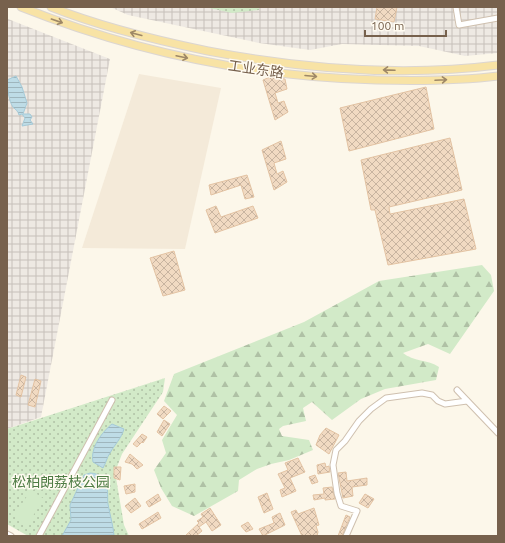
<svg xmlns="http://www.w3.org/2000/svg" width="505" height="543" viewBox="0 0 505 543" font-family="Ubuntu,'Noto Sans SC',sans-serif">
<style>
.residential{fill:#f4ead9}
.industrial{fill:url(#industrial-grid)}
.green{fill:url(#green-dots)}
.forest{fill:url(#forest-firs)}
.pitch{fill:#d2eac8}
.water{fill:url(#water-rules);stroke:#a5cad8}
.building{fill:url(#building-cross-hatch);stroke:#e3c3a3}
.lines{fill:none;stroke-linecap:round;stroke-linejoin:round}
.minor-casing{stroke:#cfc0af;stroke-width:7}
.major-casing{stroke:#dcd6d1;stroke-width:9}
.minor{stroke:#fff;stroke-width:5}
.major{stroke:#f8e3a5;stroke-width:7}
.oneway{stroke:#9e8867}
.labels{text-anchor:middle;stroke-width:3;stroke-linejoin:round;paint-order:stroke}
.street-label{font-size:14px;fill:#77614d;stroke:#fffbf1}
.park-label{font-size:14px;fill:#4f7d45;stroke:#fffbf1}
</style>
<defs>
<pattern id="industrial-grid" width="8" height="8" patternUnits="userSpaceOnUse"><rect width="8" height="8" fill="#eee9e3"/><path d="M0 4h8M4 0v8" fill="none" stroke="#c6c0ba"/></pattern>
<pattern id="green-dots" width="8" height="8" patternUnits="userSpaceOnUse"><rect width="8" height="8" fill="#d2eac8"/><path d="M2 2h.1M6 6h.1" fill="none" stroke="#afc1a5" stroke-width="1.8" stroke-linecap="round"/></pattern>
<pattern id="forest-firs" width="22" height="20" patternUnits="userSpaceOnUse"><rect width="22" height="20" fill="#d2eac8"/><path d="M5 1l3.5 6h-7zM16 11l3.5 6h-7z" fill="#afc1a5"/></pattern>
<pattern id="water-rules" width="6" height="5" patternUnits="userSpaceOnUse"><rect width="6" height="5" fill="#bedce6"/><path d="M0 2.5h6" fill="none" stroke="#9fb6bd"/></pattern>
<pattern id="building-cross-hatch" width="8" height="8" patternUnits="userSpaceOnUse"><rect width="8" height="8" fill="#f1dac2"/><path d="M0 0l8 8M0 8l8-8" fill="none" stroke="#c8b4a0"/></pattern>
</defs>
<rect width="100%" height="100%" fill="#fcf7ea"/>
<polygon class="residential" points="139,74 221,88 185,249 82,248"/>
<g class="industrial">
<polygon points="110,7 498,7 498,53 465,56 419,46 342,44 310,50 259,43 128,15"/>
<polygon points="8,19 110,59 41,417 7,429 7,20"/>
</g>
<g class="green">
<polygon points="205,7 259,7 259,10 232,13"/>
<polygon points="165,378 163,392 122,454 115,472 124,525 129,536 28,536 7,524 7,429"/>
</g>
<path class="forest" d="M482 265 491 275 494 291 450 354 428 344 403 353C413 362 428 359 439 367L436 380 385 389 361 399 332 420 312 402 303 408 306 421 283 426 279 429 282 436 309 440 313 450 289 460 271 464 257 469 239 480 238 491 194 516 172 506 161 488 154 470 166 453 162 440 177 415 164 401 174 374 304 322 379 281Z"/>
<polygon class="pitch" points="31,490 44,499 27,525 14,516"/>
<g class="water">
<path d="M16 76 22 87 27 103 23 114H30L32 117 30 120 33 124 22 126 25 118 22 114 19 115C18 111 16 110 13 107 9 102 7 87 7 80Z"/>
<path d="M112 424 124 429C121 439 115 444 110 453 107 457 106 463 103 468L93 462C90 448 102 432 112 424Z"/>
<path d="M90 473C94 473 101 475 104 479 109 485 107 497 108 504 110 515 113 525 114 535L62 536 71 520 70 505 84 475Z"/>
</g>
<g class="building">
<polygon points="377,7 397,7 394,22 375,19"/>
<polygon points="270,77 285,79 287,89 275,93 278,103 284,101 288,112 275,120 263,80"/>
<polygon points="426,87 434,129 349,151 340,108"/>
<polygon points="450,138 462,190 389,207 390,214 464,199 476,249 388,265 375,210 371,210 361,160"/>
<polygon points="281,141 286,159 274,163 277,174 283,171 287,182 274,190 262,150"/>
<polygon points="247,175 254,197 245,199 241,185 211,195 209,185"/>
<polygon points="216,206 221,217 253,206 258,218 215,233 206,210"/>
<polygon points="174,251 185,290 163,296 150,258"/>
<polygon points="21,375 26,377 21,397 16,395"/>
<polygon points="35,379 41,381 35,407 28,405"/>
<polygon points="164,406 171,411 163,419 157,414"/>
<polygon points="164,420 170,424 162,436 157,432"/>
<polygon points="326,428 339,435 329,454 316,445 320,435"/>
<polygon points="142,434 147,437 143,443 142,442 137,447 133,444"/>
<polygon points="130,454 143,465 137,469 132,464 125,462"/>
<polygon points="298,458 305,472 290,478 296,491 282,497 280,490 285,488 278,474 288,470 285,463"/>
<polygon points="325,463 326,467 329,466 330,472 318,474 317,465"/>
<polygon points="114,467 121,467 120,480 114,478"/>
<polygon points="346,472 347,481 367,478 367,485 352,487 353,496 343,498 338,473"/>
<polygon points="315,475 318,482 312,484 309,477"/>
<polygon points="135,484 135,492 126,494 124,486"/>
<polygon points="332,487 335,499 325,500 325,498 314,500 313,495 324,494 323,488"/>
<polygon points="267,493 273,509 264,513 258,497"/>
<polygon points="158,494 161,500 149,507 146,502"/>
<polygon points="365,494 374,499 368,508 359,503"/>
<polygon points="135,498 141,506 131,513 125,506"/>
<polygon points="210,508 221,525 212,531 206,522 199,527 202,531 196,536 185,536 199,523 197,521 203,517 201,514"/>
<polygon points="314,508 319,525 316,526 318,532 317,536 302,536 291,512 296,510 298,514"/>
<polygon points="158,512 161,518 142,529 139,524"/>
<polygon points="280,513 285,525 263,536 259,529 274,523 272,517"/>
<polygon points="346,515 350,517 342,536 338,536"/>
<polygon points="248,522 253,529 246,532 241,526"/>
</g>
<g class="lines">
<g class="minor-casing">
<g id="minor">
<polyline points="456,7 459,25 498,18"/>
<polyline points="457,390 498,433"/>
<polyline points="7,534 11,536"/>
<polyline points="39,536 112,400"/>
<polyline points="346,536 357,511 341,506 337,493 333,465 336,450 345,441 359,421 371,409 386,398 422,393 432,395 438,401 445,404 467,401"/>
</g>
</g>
<g class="major-casing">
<g id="major">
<path d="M21 7C134 52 255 77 377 80 418 81 458 81 498 76"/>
<path d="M51 7C101 27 155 40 208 51 303 69 402 77 498 65"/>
</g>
</g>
<use href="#minor" class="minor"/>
<use href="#major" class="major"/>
</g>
<defs><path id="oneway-shaft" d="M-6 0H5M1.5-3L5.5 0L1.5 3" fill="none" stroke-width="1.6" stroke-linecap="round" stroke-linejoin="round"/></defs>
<g class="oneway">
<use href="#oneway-shaft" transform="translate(57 21) rotate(19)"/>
<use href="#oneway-shaft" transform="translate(136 34) rotate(-165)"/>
<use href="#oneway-shaft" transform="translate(182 57) rotate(12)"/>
<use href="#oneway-shaft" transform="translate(389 70) rotate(-178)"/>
<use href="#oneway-shaft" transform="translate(311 76) rotate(5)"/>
<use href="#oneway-shaft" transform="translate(441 80) rotate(-3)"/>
</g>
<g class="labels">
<g class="street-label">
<text transform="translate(256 69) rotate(8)" y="5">工业东路</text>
</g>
<g class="park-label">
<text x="61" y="487">松柏朗荔枝公园</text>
</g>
</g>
<rect width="505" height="543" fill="none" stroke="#77614d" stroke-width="16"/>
<path d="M365 30v6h81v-6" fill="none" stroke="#77614d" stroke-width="2"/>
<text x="371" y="30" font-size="12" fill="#77614d" stroke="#fffbf1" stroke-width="3" paint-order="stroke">100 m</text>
</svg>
